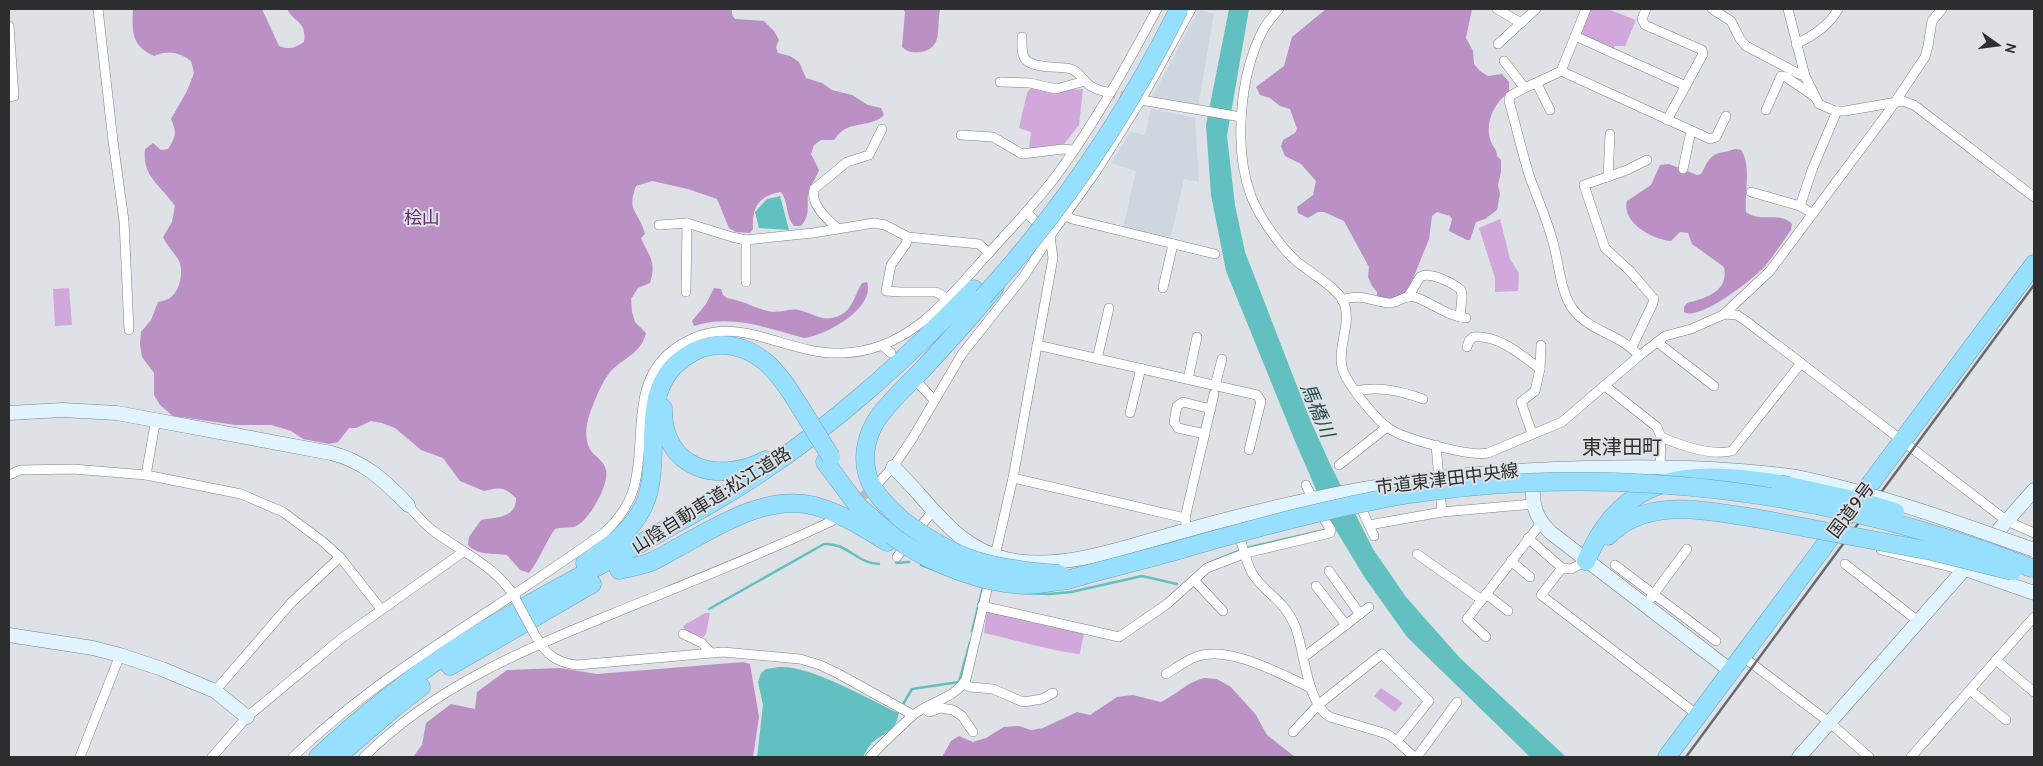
<svg xmlns="http://www.w3.org/2000/svg" width="2043" height="766" viewBox="0 0 2043 766" font-family="Cabin,'Noto Sans JP',sans-serif">
<style>
.built{fill:#ced6e0}
.green{fill:#d2a7dc}
.forest{fill:#bb90c5}
.water{fill:#62c0c1}
.lines{fill:none;stroke-linecap:round;stroke-linejoin:round}
.stream{stroke:#62c0c1;stroke-width:2.5}
.street-tunnel{stroke:#bbbdc1;stroke-width:9;stroke-dasharray:9 4.5;stroke-linecap:butt}
.street-casing{stroke:#7f8185;stroke-width:10}
.secondary-casing{stroke:#7f8185;stroke-width:15}
.highway-casing{stroke:#72a1b6;stroke-width:19}
.street{stroke:#fff;stroke-width:9}
.secondary{stroke:#e0f5ff;stroke-width:14}
.highway{stroke:#97dffe;stroke-width:18}
.rail{stroke:#696a6d;stroke-width:2.5}
.street-bridge-casing{stroke:#7f8185;stroke-width:10;stroke-linecap:butt}
.secondary-bridge-casing{stroke:#7f8185;stroke-width:15;stroke-linecap:butt}
.highway-bridge-casing{stroke:#72a1b6;stroke-width:19;stroke-linecap:butt}
.street-bridge{stroke:#fff;stroke-width:9}
.secondary-bridge{stroke:#e0f5ff;stroke-width:14}
.highway-bridge{stroke:#97dffe;stroke-width:18}
.labels{text-anchor:middle;stroke-width:4;stroke-linejoin:round;paint-order:stroke}
.park-label{font-size:18px;fill:#622d6e;stroke:#dee1e5}
.street-label{font-size:18px;fill:#2d2e2f;stroke:#dee1e5}
.water-label{font-size:19px;font-style:italic;fill:#224d4d;stroke:#dee1e5}
.quarter-label{font-size:20px;fill:#2d2e2f;stroke:#dee1e5}
</style>
<rect width="100%" height="100%" fill="#dee1e5"/>
<g class="built">
<polygon points="1199,10 1214,14 1198,107 1151,99"/>
<polygon points="1151,109 1195,118 1199,182 1184,179 1170,240 1123,229 1136,171 1111,163 1131,132 1145,135"/>
</g>
<g class="green">
<polygon points="1591,9 1607,9 1612,39 1607,9 1636,20 1625,46 1614,46 1614,50 1583,36 1581,32"/>
<polygon points="1032,86 1059,91 1083,89 1079,125 1064,144 1029,149 1031,132 1019,128 1027,93"/>
<polygon points="1500,219 1510,259 1519,273 1518,291 1495,292 1495,278 1479,228"/>
<polygon points="69,288 72,325 55,326 53,289"/>
<path d="M987 611 1084 633 1080 653 1079 654C1047 650 1015 640 984 633Z"/>
<polygon points="705,613 710,613 706,634 703,637 686,632 683,626"/>
<polygon points="1381,688 1403,703 1395,712 1374,696"/>
</g>
<g class="forest">
<path d="M133 9H262L279 46C289 50 295 48 304 42 307 21 295 24 287 9H732V15L735 19 764 21 774 31 779 40 776 47 778 53 790 56 799 62 806 78 822 83 832 90 852 95 868 105 881 108 884 115C875 125 857 123 845 129 841 131 837 136 834 140H821L814 145 811 154 819 170C817 176 813 182 810 188 804 201 813 212 801 226H794C785 216 789 202 781 192 758 196 752 207 753 229L750 233 736 232 729 228 717 199 688 189 652 181 636 186C626 212 639 211 645 234L641 238C649 257 657 261 650 283L638 288 631 299 632 312 635 322 646 333C642 351 627 357 614 368 604 377 598 393 593 405 587 419 582 439 592 452 597 458 604 461 606 470 610 484 588 523 574 527 567 528 561 527 555 529 545 543 540 559 529 573L520 570 507 555C492 553 479 556 468 545L469 537 481 520C496 517 516 519 516 498 505 487 499 487 484 491L460 481 443 458 421 450 395 428 382 423 371 421 356 428H349L338 442 329 444 303 439 291 431 271 425H236L173 416 160 405 154 395V373L142 357 140 344 141 332 151 320 158 302C162 301 167 300 170 298 180 291 184 271 179 261 174 252 167 246 163 237L172 222 175 206C160 184 142 177 145 149L153 143 161 150 168 149C176 137 177 132 171 119L187 91 194 73 191 61C178 52 169 50 154 56 131 46 132 31 133 9Z"/>
<path d="M903 9H943L940 10C936 27 944 49 920 52 912 53 908 52 902 47L905 12Z"/>
<path d="M1326 9H1472L1466 38 1473 51 1474 64 1480 71 1488 76 1502 74 1509 82V92C1494 103 1484 123 1491 142 1494 149 1496 147 1497 156L1501 160V172L1498 185 1500 194 1497 210 1485 219 1476 222 1470 240H1467L1449 231 1452 219 1450 216 1437 212 1432 216 1429 239 1408 291 1395 300 1377 297V292L1372 286 1368 277 1369 267 1344 221 1324 212H1318L1308 218 1298 213 1297 207 1313 195 1316 181 1301 164 1285 156 1281 146 1283 140 1295 133 1297 129 1290 109 1280 106 1270 98 1260 95 1256 87 1284 66 1292 37Z"/>
<path d="M1735 149 1741 150C1752 166 1744 193 1746 212 1760 223 1780 211 1792 224L1791 230C1783 241 1775 254 1766 265 1755 278 1699 322 1684 312V307L1687 303C1707 298 1729 291 1724 267L1692 244 1688 233 1680 232 1671 241C1654 240 1621 223 1627 201L1651 185 1660 165 1669 164 1697 175 1701 174C1706 166 1709 155 1719 153 1725 152 1729 151 1735 149Z"/>
<path d="M867 282C876 308 825 336 804 338 767 328 732 314 694 326L692 321 706 304 714 288 721 289 723 295 727 298C742 300 754 308 768 311 779 314 789 308 799 310 816 314 825 325 844 313 853 307 856 292 862 283Z"/>
<polygon points="743,662 750,664 759,717 753,757 413,757 422,745 426,723 451,704 475,709 477,692 507,670 560,668 597,674"/>
<path d="M1204 678 1217 679 1231 687 1256 715 1267 735 1295 757H942L951 741 959 736 973 742 986 738 1004 727 1019 726 1031 730 1043 728 1077 712 1090 715 1117 697 1133 695 1161 702C1176 695 1187 682 1204 678Z"/>
</g>
<g class="water">
<polygon points="1229,9 1249,9 1227,136 1235,205 1245,252 1309,417 1331,466 1373,549 1406,597 1460,658 1566,757 1530,757 1407,637 1365,578 1328,517 1295,441 1226,271 1211,195 1206,125"/>
<polygon points="780,196 789,230 759,228 755,212 767,199"/>
<path d="M779 667C813 666 866 698 898 713 899 729 882 734 872 743 868 747 865 753 863 757H757L763 705 758 682 761 673 766 669Z"/>
</g>
<g class="lines">
<g class="stream">
<polyline points="1246,548 1324,530"/>
<polyline points="896,563 909,562"/>
<polyline points="1209,563 1241,550"/>
<polyline points="921,565 966,582"/>
<polyline points="1023,593 1049,594 1071,592 1142,576 1177,584"/>
<path d="M709 609 824 544C846 542 858 564 879 564"/>
<polyline points="972,631 983,587"/>
<polyline points="896,716 912,689 959,682 970,642"/>
</g>
<g class="street-tunnel">
<polyline points="1107,92 1133,98"/>
<polyline points="839,516 875,486"/>
</g>
<g class="street-casing">
<g id="street">
<polyline points="98,9 113,141 124,221 129,330"/>
<path d="M1279 9C1274 15 1267 22 1263 30 1240 74 1233 148 1251 196 1257 211 1268 228 1278 241 1286 252 1296 262 1308 270 1319 278 1334 287 1342 299 1354 320 1337 345 1342 367 1345 382 1376 420 1390 429 1405 439 1470 457 1488 453L1562 422 1639 356 1665 336 1691 329 1725 314 1737 315 1746 321 2007 521 2034 533"/>
<polyline points="1497,9 1521,23"/>
<path d="M1586 9 1561 71C1544 80 1526 86 1510 96L1509 101C1516 126 1522 152 1530 178 1538 199 1547 220 1553 242 1559 263 1560 290 1572 308 1589 332 1621 334 1639 356"/>
<polyline points="1646,9 1642,19 1645,25 1702,50 1703,54 1667,120"/>
<polyline points="1712,9 1731,21 1740,39 1746,46 1799,74 1805,76"/>
<polyline points="1788,9 1805,76 1819,104 1835,111 1845,111 1903,101 1914,105 2034,197"/>
<polyline points="9,26 14,96 9,97"/>
<polyline points="1575,36 1686,86"/>
<path d="M1022 37C1022 44 1021 55 1026 60 1034 69 1060 66 1071 69 1079 72 1081 77 1086 82 1090 87 1100 91 1107 92"/>
<polyline points="1498,44 1536,9"/>
<path d="M1796 44C1813 36 1830 25 1838 9"/>
<polyline points="1504,61 1524,87"/>
<polyline points="1561,71 1710,139 1716,137 1726,116"/>
<polyline points="1000,82 1030,83 1056,89 1085,81"/>
<polyline points="1537,84 1550,110"/>
<polyline points="1141,100 1241,117"/>
<polyline points="1766,110 1781,76 1786,77 1814,96"/>
<polyline points="961,135 993,137 1022,154 1063,149 1073,150"/>
<polyline points="1683,169 1691,131"/>
<polyline points="1608,177 1610,134"/>
<polyline points="1751,192 1800,206 1813,214"/>
<polyline points="1800,206 1812,170 1837,111"/>
<polyline points="1064,215 1072,219 1215,254"/>
<polyline points="659,225 687,223 732,237 746,240 813,233 874,223 885,225 908,237 979,244 989,253"/>
<path d="M837 228C827 219 810 204 814 189L847 162 869 155 882 129"/>
<polyline points="908,237 906,244 891,265 886,291 901,292 936,292 948,299"/>
<polyline points="746,282 746,240"/>
<polyline points="1163,288 1173,244"/>
<polyline points="686,292 687,223"/>
<path d="M1408 297 1420 277C1430 271 1453 283 1461 290L1462 296 1460 317"/>
<path d="M1342 300C1359 293 1372 301 1388 303 1398 304 1404 294 1415 297 1432 303 1447 316 1466 318"/>
<polyline points="1723,315 1770,271 1889,111 1925,57 1928,46 1932,21 1942,9"/>
<polyline points="1657,342 1714,386"/>
<polyline points="1037,345 1257,395 1261,401 1249,450"/>
<polyline points="883,346 891,353"/>
<path d="M1467 347 1469 341 1473 337C1499 335 1520 354 1540 369L1535 391 1521 402 1532 433"/>
<polyline points="1632,347 1653,303 1654,299 1630,271 1605,248 1584,185 1627,170 1647,160"/>
<polyline points="1097,359 1109,308"/>
<polyline points="1540,369 1541,345"/>
<polyline points="1188,379 1197,337"/>
<polyline points="920,385 934,400"/>
<polyline points="1215,386 1222,359"/>
<polyline points="1605,386 1657,427 1661,437 1660,466"/>
<path d="M1355 391C1379 386 1401 391 1423 399"/>
<polyline points="1130,413 1141,368"/>
<polyline points="1205,434 1178,428 1174,422 1177,406 1183,402 1211,409"/>
<path d="M1661 437C1680 445 1712 456 1732 451L1801 363"/>
<polyline points="1436,445 1442,512 1533,504"/>
<polyline points="1339,465 1387,427"/>
<polyline points="9,475 20,470 73,469 146,475 241,494 283,512 322,541 340,557 381,609"/>
<polyline points="146,475 156,419"/>
<polyline points="1013,478 1185,518 1187,530"/>
<polyline points="879,482 893,467 912,439 962,354 1024,276 1050,236 1095,173 1141,100 1191,9"/>
<path d="M408 505C416 515 425 525 436 533 464 553 498 568 516 599"/>
<polyline points="1362,510 1374,536"/>
<polyline points="1185,518 1214,394"/>
<path d="M1234 518C1240 534 1244 558 1252 573 1264 593 1284 599 1295 626 1305 651 1306 703 1330 717L1387 734 1397 741 1414 757"/>
<polyline points="1369,525 1442,512"/>
<polyline points="915,533 933,511"/>
<polyline points="1528,538 1562,568 1571,569 1586,561"/>
<polyline points="1881,550 1963,570"/>
<polyline points="1417,554 1482,600"/>
<polyline points="897,557 907,543"/>
<polyline points="994,560 1013,478 1053,258 1050,236 1026,212"/>
<polyline points="1511,561 1530,577"/>
<polyline points="1845,564 1918,621"/>
<polyline points="1615,565 1716,641"/>
<polyline points="1562,568 1541,595 1699,716"/>
<polyline points="1329,571 1360,614"/>
<polyline points="1194,580 1223,611"/>
<polyline points="1316,586 1346,625"/>
<polyline points="1486,594 1508,611"/>
<polyline points="982,606 1119,637 1167,604 1207,568 1246,553 1330,533 1331,530 1315,505 1306,485"/>
<polyline points="1645,606 1687,549"/>
<polyline points="683,634 702,643 710,652"/>
<polyline points="1486,637 1467,619 1541,523"/>
<path d="M537 638C546 655 558 663 577 665L723 652 800 659 820 665 837 673 913 715"/>
<polyline points="1742,656 1829,722 1869,757"/>
<polyline points="1304,657 1369,607"/>
<polyline points="1996,660 2034,692"/>
<path d="M1166 674C1175 669 1184 662 1193 658 1227 643 1280 674 1311 688"/>
<polyline points="963,684 970,687 993,689 1023,702 1042,699 1053,693"/>
<polyline points="1970,690 2006,720"/>
<polyline points="215,691 291,603 340,557"/>
<polyline points="925,708 929,712 941,708 953,710 962,716 973,732"/>
<polyline points="1293,732 1318,705 1382,654 1429,701 1397,741"/>
<polyline points="80,757 120,655"/>
<polyline points="212,757 247,717 342,638 463,552"/>
<path d="M293 757C359 693 436 645 513 595 543 575 574 554 604 533 618 520 629 506 634 487 647 441 629 383 673 350 734 305 780 356 844 353 910 350 947 299 988 254 1012 227 1038 201 1059 172 1096 121 1127 65 1157 9"/>
<path d="M364 757C434 687 521 651 612 614 685 584 760 555 832 521"/>
<path d="M870 757C883 743 898 729 912 716 928 702 955 699 966 679L990 577"/>
<polyline points="1417,757 1457,702"/>
<polyline points="1911,757 2034,617"/>
</g>
</g>
<g class="secondary-casing">
<g id="secondary">
<path d="M9 413 62 410 117 413 331 453C364 461 385 481 408 505"/>
<path d="M893 467C932 503 953 548 1010 560 1065 570 1121 548 1173 534 1219 521 1266 509 1312 499 1403 479 1495 470 1587 468 1658 466 1726 467 1797 477"/>
<path d="M1532 474C1533 499 1531 513 1550 532L1731 671"/>
<polyline points="1965,569 2034,593"/>
<polyline points="9,635 93,648 120,655 162,669 215,691 247,717"/>
<polyline points="1799,757 2034,490"/>
</g>
</g>
<g class="highway-casing">
<g id="highway">
<path d="M663 408C662 469 718 485 766 460"/>
<polyline points="825,462 858,506 889,533"/>
<path d="M902 520C887 506 869 490 866 468 863 452 868 434 876 421 888 402 907 386 922 370 947 343 972 316 995 287"/>
<path d="M1608 536C1647 496 1705 511 1755 518"/>
<path d="M1586 561C1592 548 1598 535 1607 524 1651 466 1716 475 1780 484"/>
<path d="M585 563C607 548 629 534 642 509 667 462 633 392 685 357 695 350 707 345 720 345 762 345 782 378 802 410"/>
<path d="M619 570C628 568 639 566 648 563 659 559 669 552 679 547 719 525 767 494 815 506 841 513 864 528 887 542"/>
<polyline points="450,666 592,584"/>
<path d="M318 757C363 715 411 677 462 644 553 586 653 541 745 483 830 429 904 361 974 289"/>
<polyline points="337,757 395,707 421,687"/>
<polyline points="1667,757 2034,264"/>
</g>
</g>
<use href="#street" class="street"/>
<use href="#secondary" class="secondary"/>
<use href="#highway" class="highway"/>
<polyline class="rail" points="1686,757 2034,285"/>
<g class="street-bridge-casing">
<polyline id="street-bridge" points="516,600 536,637"/>
</g>
<g class="secondary-bridge-casing">
<path id="secondary-bridge" d="M1797 477C1878 494 1956 522 2034 550"/>
</g>
<g class="highway-bridge-casing">
<g id="highway-bridge">
<path d="M983 297C1062 210 1127 114 1179 9"/>
<polyline points="802,410 831,457"/>
<polyline points="1780,484 1862,502 1895,512"/>
<polyline points="1755,518 1931,551 2012,571"/>
<path d="M902 520C957 561 991 569 1059 574"/>
<path d="M891 535C921 558 968 578 1005 583 1026 587 1046 583 1067 580 1105 569 1144 560 1182 549 1256 528 1329 508 1404 495 1615 462 1836 491 2034 569"/>
</g>
</g>
<use href="#street-bridge" class="street-bridge"/>
<use href="#secondary-bridge" class="secondary-bridge"/>
<use href="#highway-bridge" class="highway-bridge"/>
</g>
<g class="labels">
<g class="park-label">
<text x="422" y="224">桧山</text>
</g>
<g class="street-label">
<text transform="translate(1447 479) rotate(-7)" y="6">市道東津田中央線</text>
<text transform="translate(711 500) rotate(-32)" y="6">山陰自動車道;松江道路</text>
<text transform="translate(1851 510) rotate(-53)" y="6">国道9号</text>
</g>
<g class="water-label">
<text transform="translate(1318 410) rotate(67)" y="7">馬橋川</text>
</g>
<g class="quarter-label">
<text x="1622" y="454">東津田町</text>
</g>
</g>
<rect width="2043" height="766" fill="none" stroke="#2d2e2f" stroke-width="20"/>
<g transform="translate(1998 45) rotate(104)" stroke="#dee1e5" stroke-width="4" paint-order="stroke">
<path d="M0-4L9 19L0 12L-9 19Z" fill="#2d2e2f"/>
<text y="-8" font-size="14" font-weight="bold" text-anchor="middle" fill="#2d2e2f">N</text>
</g>
</svg>
